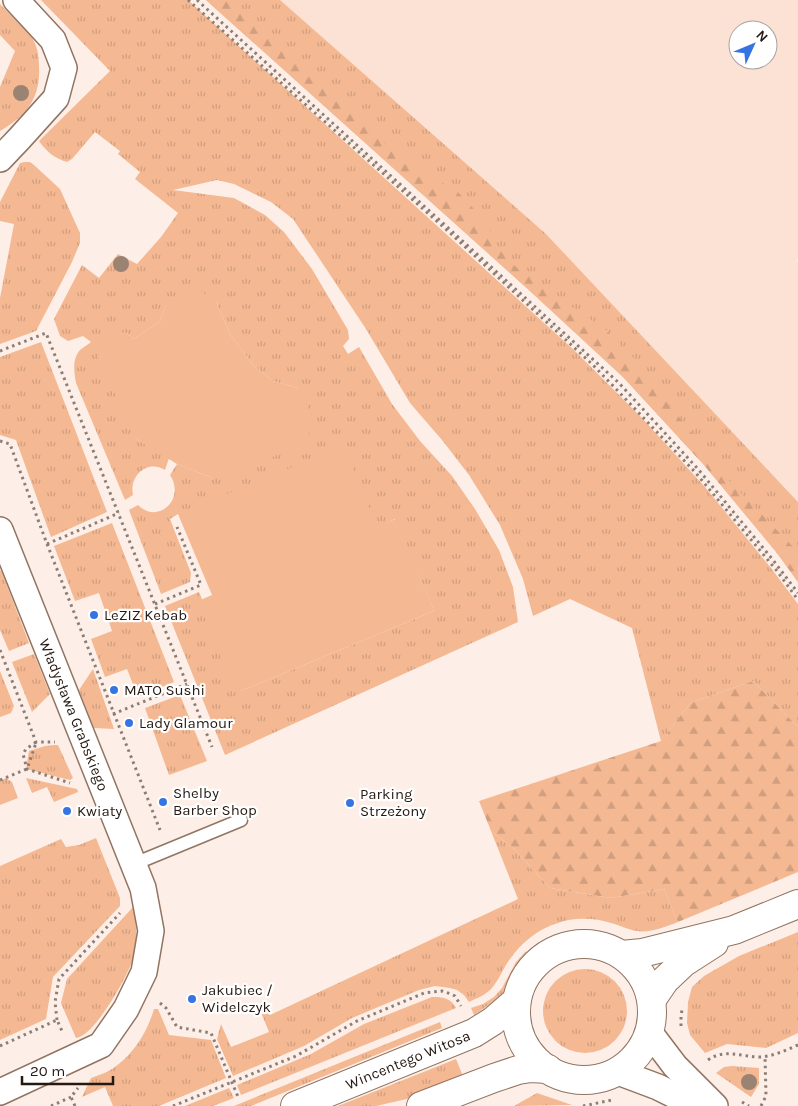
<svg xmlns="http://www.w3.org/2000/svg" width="798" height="1106" viewBox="0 0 798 1106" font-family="Karla,sans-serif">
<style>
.built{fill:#fbe2d4;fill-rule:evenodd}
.grass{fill:url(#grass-tufts)}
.forest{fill:url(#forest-firs)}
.pitch{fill:#f4b893}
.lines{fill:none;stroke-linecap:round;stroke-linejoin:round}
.service-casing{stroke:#917461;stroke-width:15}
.minor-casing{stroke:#917461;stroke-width:28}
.tertiary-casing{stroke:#917461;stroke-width:30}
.path{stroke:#8a7e76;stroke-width:3;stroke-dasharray:2.5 4;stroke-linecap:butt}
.service{stroke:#fff;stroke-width:12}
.minor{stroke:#fff;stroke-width:25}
.tertiary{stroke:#fff;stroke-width:28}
.tree{fill:#9b8374}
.poi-dot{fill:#3574e2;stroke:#fff;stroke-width:2}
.labels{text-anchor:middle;stroke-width:4.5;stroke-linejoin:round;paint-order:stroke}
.poi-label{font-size:15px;fill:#251912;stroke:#fff;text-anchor:start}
.street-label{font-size:15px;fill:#251912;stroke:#fff}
</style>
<defs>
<pattern id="grass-tufts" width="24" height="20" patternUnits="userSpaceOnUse" patternTransform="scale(1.25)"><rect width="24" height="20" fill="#f4b893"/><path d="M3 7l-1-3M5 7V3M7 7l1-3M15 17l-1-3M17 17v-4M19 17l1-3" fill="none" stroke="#d19e7e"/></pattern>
<pattern id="forest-firs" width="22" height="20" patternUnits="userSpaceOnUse" patternTransform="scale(1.25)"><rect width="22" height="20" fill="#f4b893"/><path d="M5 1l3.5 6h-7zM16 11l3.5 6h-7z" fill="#d19e7e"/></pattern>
</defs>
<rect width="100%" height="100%" fill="#fdefe7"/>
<path class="built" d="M280 0H798V259L796 261 798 263V502L546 234ZM738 30H768V60H738Z"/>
<g class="grass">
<path d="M41 0H188L574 350 643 419 705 487 771 568 798 604V727L753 681 690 703 661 741 632 628 570 599 533 616 523 579 500 525 469 475 442 440 410 403 366 329 293 219 271 202 234 184 217 180 173 190 234 198 265 215 284 232 312 269 348 330 349 339 343 346 348 354 359 347 392 404 420 441 452 476 475 509 499 550 513 587 518 622 225 755 165 606 199 592 241 691 434 611 395 519 377 527 178 514 170 519 191 573 190 582 161 594 129 510 138 505C158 525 186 499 170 475L177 464 213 478 298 388 273 381 254 366 231 336 216 302 166 305 160 321 134 339 127 333 136 439 169 458 165 470C147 459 129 476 133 495L125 500 76 383C74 372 72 359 80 350 83 347 88 345 91 342L83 336 68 341 60 336 54 319 82 265 99 278 118 254 137 264 161 237 178 213 135 179 140 172 118 154 120 151 95 132 72 159 67 162C54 158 47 152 39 141L110 71Z"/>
<polygon points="206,0 280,0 546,234 798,502 798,582 777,553 704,465 623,377 530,291"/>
<path d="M0 4 31 36C37 45 39 55 39 66 41 98 26 116 0 131V87L15 51 0 35Z"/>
<polygon points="25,162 30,162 34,165 60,189 80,233 80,243 72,262 36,331 0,344 0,298 14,224 0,221 0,202 20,163"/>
<polygon points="41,342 107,512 51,537 16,440 0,435 0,357"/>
<polygon points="112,523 174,682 138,697 127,669 105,677 91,639 112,631 99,593 75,601 54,546"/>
<polygon points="1,570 29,643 9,651 0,630 0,571"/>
<polygon points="34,654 50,694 32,712 12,662"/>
<polygon points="93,669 114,729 94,728 79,690"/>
<polygon points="0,671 14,706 11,713 0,717"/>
<polygon points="180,695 207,761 169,775 145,708"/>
<polygon points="58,745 73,778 70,780 26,769 29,751 45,746"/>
<polygon points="6,778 12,782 18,798 0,805 0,781"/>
<polygon points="26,778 77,789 78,792 54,802 47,787 32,793"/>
<path d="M491 831 513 848 550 888 611 898 664 889 678 922C665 927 651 933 637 931 628 930 620 925 611 923 595 918 574 917 558 923 538 929 522 942 510 959 503 968 499 980 492 988 486 995 477 998 469 1002L464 995 457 990 450 988 435 986 419 990 352 1018 304 1046 233 1076 217 1039 221 1024 231 1047 269 1032 258 1005 263 1002 270 1015 518 899Z"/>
<polygon points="96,838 120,898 120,906 53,977 46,1019 0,1040 0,866 61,839 66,847 79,845"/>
<path d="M133 907C136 922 138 938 135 953 130 973 100 1025 83 1035 82 1036 77 1038 76 1038L61 1003 67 979Z"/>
<polygon points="798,932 798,1033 766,1048 727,1044 705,1053 690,1035 687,1023 688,1002 692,987 704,976 739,956"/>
<polygon points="526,951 528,954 517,967 505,991 493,1002 474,1015 471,1008 483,1004 494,997 502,988 516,962"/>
<circle cx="585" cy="1011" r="42"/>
<path d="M432 997C443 997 451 998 456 1008L241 1095 237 1085 311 1054 364 1024Z"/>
<path d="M154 1009H158L169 1035 211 1040 226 1078 159 1106H113L105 1087 82 1097 91 1078C98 1075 106 1073 112 1069 133 1055 147 1033 154 1009Z"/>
<polygon points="440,1022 442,1028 251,1106 234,1106"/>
<polygon points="456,1059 465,1081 433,1093 376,1106 338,1106"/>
<polygon points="732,1066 759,1068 759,1084 751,1097 716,1073 724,1067"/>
<polygon points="229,1088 234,1098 213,1106 185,1106"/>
<polygon points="537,1093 572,1105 514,1106"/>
</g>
<g class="forest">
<polygon points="206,0 226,0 249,22 265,33 280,40 313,72 343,105 378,138 416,166 438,181 455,189 473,208 487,225 497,245 516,267 549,289 571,306 606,330 632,356 647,373 664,399 694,435 722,473 736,488 798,552 798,582 777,553 704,465 623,377 530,291"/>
<polygon points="753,681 798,727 798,872 678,922 664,889 611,898 550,888 513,848 491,831 479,801 661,741 690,703"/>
</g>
<g class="pitch">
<polygon points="199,290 216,302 231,336 254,366 273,381 298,388 312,415 311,431 298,446 226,477 213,478 177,464 136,439 91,342 112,330 127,333 134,339 160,321 166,305 183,293"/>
<polygon points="344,446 377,526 396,519 434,611 236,693 198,601 212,595 178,514"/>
</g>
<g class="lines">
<g class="service-casing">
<polyline id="service" points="134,864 241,820"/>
</g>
<g class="minor-casing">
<g id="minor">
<polyline points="0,159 19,139 56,98 64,68 53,40 16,0"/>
<path id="s1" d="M0 530 143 888 151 931 144 972 126 1009 101 1045 0 1092"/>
<polyline points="650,1033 675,1066 715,1106"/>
<polyline points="618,1072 658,1087 696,1106"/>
</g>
</g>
<g class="tertiary-casing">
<g id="tertiary">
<circle cx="584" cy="1012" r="68"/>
<polyline points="622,955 642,953 734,930 798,904"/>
<polyline points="652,999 665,980 683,963 714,943"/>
<path id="s2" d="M295 1106 474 1033 493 1021 515 1002"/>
<polyline points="421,1106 494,1078 518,1070 531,1068 548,1069"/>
</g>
</g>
<g class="path">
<polyline points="188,0 449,232 592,364 617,390 695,472 777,571 798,600"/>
<polyline points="197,0 619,383 698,469 773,560 798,593"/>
<polyline points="0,351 46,333 212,747"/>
<polyline points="0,441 10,444 47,544 160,830"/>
<polyline points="47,544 119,513"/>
<polyline points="155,604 201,585 177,527"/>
<polyline points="0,650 36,742 55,742"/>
<polyline points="113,714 187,684"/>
<polyline points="36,742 26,749 23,754 27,769 70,783"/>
<polyline points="0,780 27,769 36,743"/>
<polyline points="160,1003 166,1008 177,1027 211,1033 239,1099"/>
<polyline points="57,1020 55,1002 59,979 120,913"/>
<polyline points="681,1026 681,1016 682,1010"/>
<polyline points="0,1046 57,1020 62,1031"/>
<path d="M708 1060C725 1048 741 1057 761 1057 774 1056 786 1050 798 1045"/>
<polyline points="742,1102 749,1106"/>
<polyline points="51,1106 71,1097"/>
<polyline points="75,1106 71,1097 78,1088"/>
<polyline points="173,1106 296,1056 357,1021 424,993 442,991 451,994 455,996 461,1006"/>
<polyline points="583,1106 612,1100"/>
<polyline points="761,1106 766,1096 765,1056"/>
</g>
<use href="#service" class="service"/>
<use href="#minor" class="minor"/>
<use href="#tertiary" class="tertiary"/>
</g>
<g class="tree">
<circle cx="21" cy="93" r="8"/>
<circle cx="121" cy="264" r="8"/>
<circle cx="749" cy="1082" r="8"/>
</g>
<g class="poi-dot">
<circle cx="94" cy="615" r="5"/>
<circle cx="114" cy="690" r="5"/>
<circle cx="129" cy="723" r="5"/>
<circle cx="163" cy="802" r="5"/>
<circle cx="350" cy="803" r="5"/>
<circle cx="67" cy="811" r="5"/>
<circle cx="192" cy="999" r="5"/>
</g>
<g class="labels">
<g class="poi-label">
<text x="104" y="620">LeZIZ Kebab</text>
<text x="124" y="695">MATO Sushi</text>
<text x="139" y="728">Lady Glamour</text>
<text x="173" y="798">Shelby<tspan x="173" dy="17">Barber Shop</tspan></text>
<text x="360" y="799">Parking<tspan x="360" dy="17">Strzeżony</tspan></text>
<text x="77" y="816">Kwiaty</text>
<text x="202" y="995">Jakubiec /<tspan x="202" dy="17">Widelczyk</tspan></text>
</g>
<g class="street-label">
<text dy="5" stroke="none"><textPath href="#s1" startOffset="199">Władysława Grabskiego</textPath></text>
<text dy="5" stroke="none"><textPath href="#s2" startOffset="122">Wincentego Witosa</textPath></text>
</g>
</g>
<g transform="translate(753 45) rotate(46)"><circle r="24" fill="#ffffff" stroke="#a8a3a0"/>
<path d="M0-4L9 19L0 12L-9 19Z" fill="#3574e2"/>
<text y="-8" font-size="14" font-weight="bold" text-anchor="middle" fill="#251912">N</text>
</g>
<path d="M22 1076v8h91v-8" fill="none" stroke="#251912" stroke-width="2.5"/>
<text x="30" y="1076" font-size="15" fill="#251912" stroke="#ffffff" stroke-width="4" paint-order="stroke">20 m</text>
</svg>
